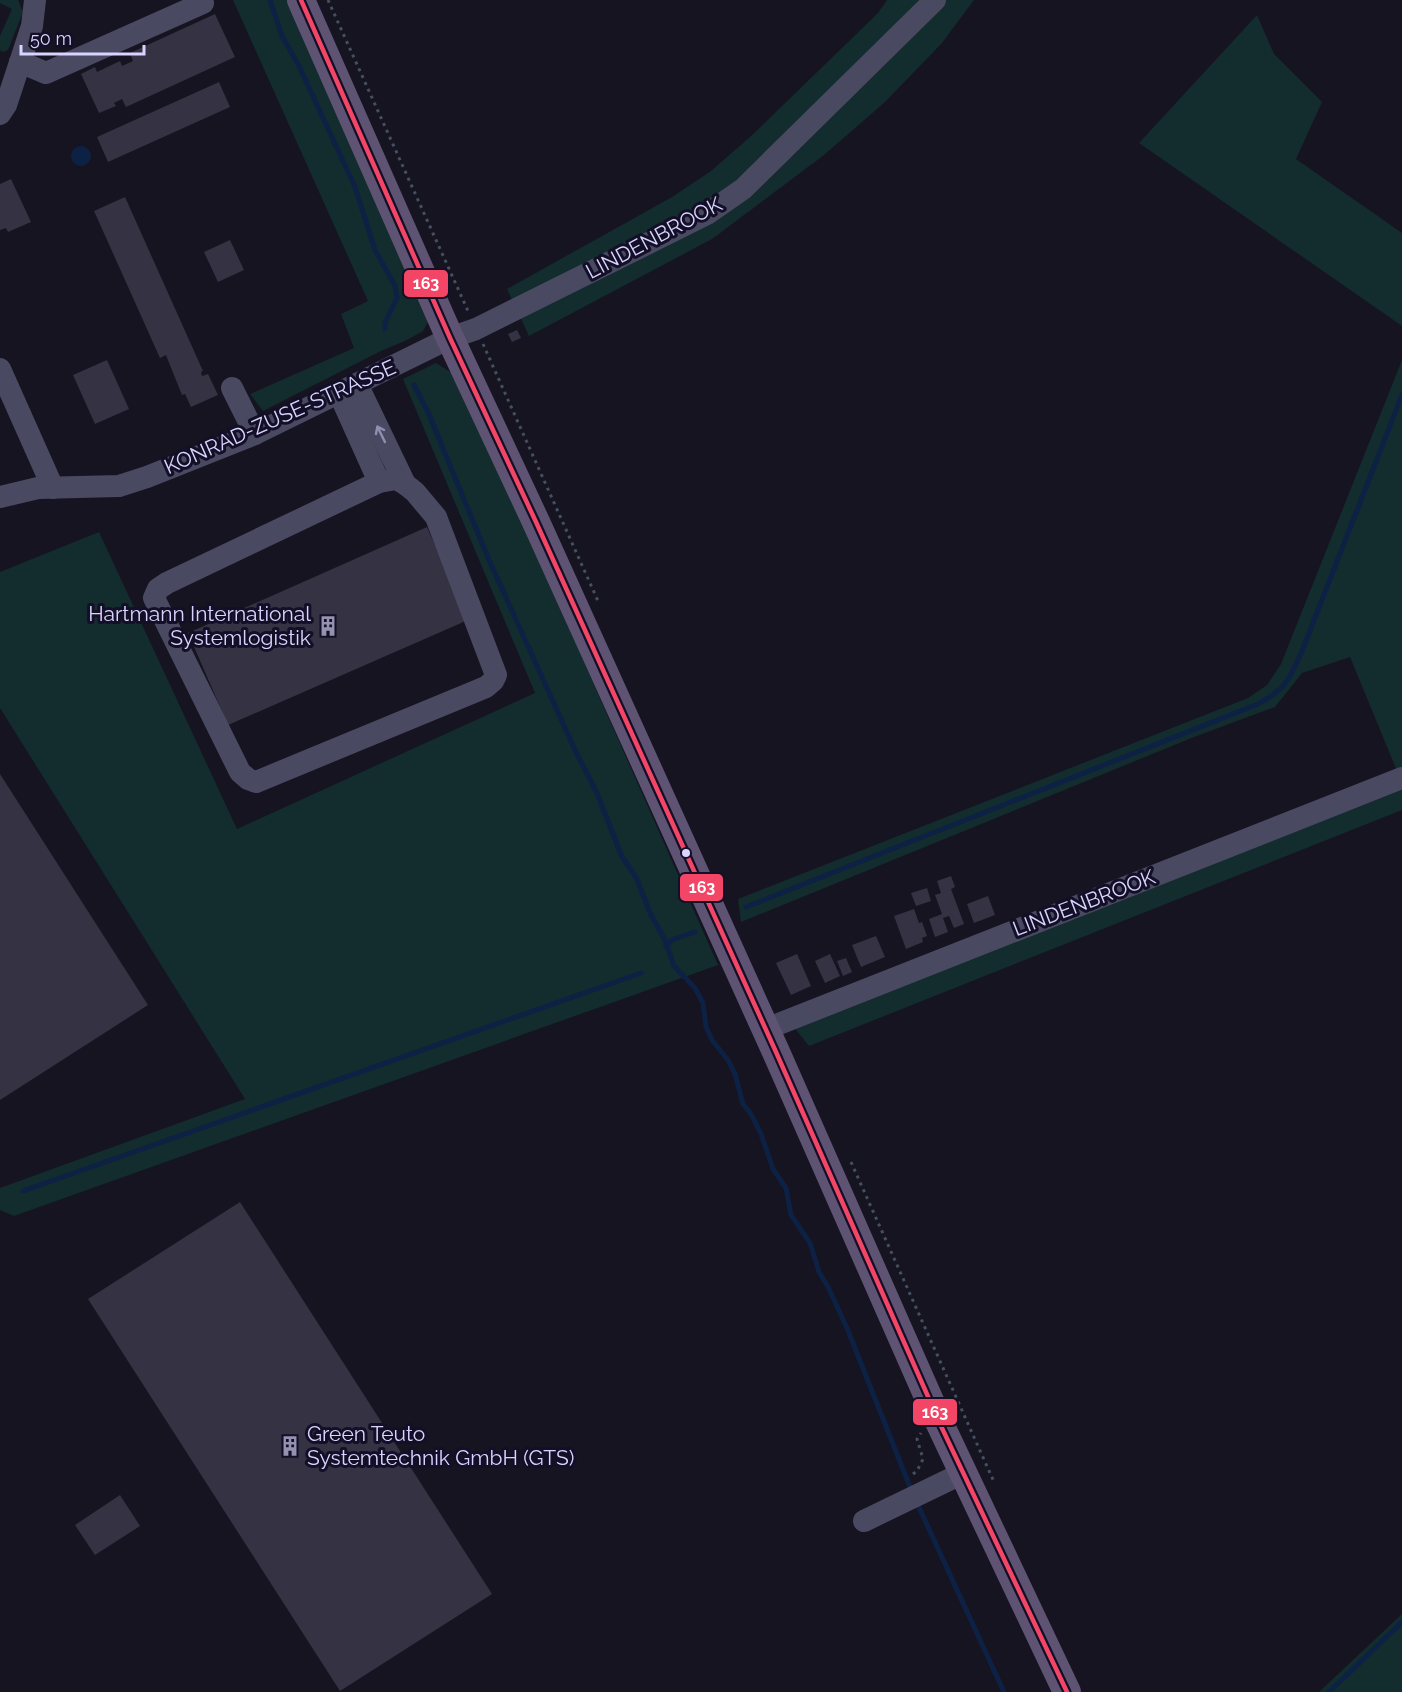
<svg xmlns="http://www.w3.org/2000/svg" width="1402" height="1692" viewBox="0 0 1402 1692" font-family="Raleway,sans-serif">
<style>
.green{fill:#132c2d}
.water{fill:#0d2144}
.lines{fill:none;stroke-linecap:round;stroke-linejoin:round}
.stream{stroke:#0d2144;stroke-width:5}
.building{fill:#343243}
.path{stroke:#44505f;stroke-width:3;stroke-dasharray:3 4.5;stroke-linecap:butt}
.minor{stroke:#4a4962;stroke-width:22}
.major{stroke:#5e5373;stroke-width:28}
.bus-1-casing{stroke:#130f26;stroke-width:9}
.bus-1{stroke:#f34667;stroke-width:4.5}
.oneway{stroke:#928eb0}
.bus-dot{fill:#d9d4ff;stroke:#130f26;stroke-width:2}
.labels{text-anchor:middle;stroke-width:6;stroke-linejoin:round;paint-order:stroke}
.street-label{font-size:21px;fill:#d9d4ff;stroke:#130f26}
.poi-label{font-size:21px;fill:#d9d4ff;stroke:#130f26;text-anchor:end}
.line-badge{stroke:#130f26;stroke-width:2}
.badge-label{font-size:16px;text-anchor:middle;font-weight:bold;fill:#fff}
</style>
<rect width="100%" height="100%" fill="#161421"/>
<g class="green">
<polygon points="0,0 18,0 23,12 8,50 3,52 0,50 0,36 12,9 0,3"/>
<polygon points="233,0 295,0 428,322 423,331 407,340 381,351 263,411 250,394 354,348 341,314 368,301"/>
<polygon points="887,0 974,0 942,43 885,102 824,155 712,239 529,336 507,289 672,197 711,171 750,137 878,13"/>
<polygon points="1257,15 1274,54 1322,102 1296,159 1402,233 1402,326 1139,143"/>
<polygon points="1402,360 1402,769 1397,771 1350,657 1302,673 1275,707 1194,737 741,922 738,899 1248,698 1267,685 1281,664"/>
<polygon points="436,363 458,377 718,965 14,1216 0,1210 0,1188 245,1099 0,708 0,572 99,532 237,829 535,693 403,379"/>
<polygon points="1402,790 1402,810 809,1046 793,1026"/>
<polygon points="1402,1614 1402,1692 1319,1692"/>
</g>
<circle class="water" cx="81" cy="156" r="10"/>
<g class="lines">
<g class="stream">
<polyline points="270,0 282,36 299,66 355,187 375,250 395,286 397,298 385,323 385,329"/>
<polyline points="414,385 428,412 489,560 575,750 597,793 622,857 636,877 651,915 665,940 674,966 695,988 703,1003 706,1027 712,1040 728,1060 735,1074 743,1104 751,1114 761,1134 773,1169 786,1188 791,1215 810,1243 819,1272 828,1287 847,1328 912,1492"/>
<path d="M746 907 1258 704C1286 689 1289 680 1302 651L1402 395"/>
<polyline points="666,945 674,939 695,932"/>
<polyline points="23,1191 641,973"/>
<polyline points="917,1503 1004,1692"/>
<polyline points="1329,1692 1402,1622"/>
</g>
</g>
<g class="building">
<polygon points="215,14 235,57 126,107 122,99 114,103 116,106 99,113 81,74 95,67 97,72 120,61 122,66 133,61 130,53"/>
<polygon points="219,82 230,107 108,162 97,137"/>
<polygon points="11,179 31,222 8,232 6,228 0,230 0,184"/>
<polygon points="125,197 203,371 201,372 202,376 208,374 218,395 191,407 185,394 182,395 166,355 160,358 94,211"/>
<polygon points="230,240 244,270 218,282 204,252"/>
<polygon points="517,330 521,338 512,342 508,334"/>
<polygon points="107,360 129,409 95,424 73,375"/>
<polygon points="427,527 468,620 228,725 188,633"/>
<polygon points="0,774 148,1005 0,1100"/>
<polygon points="951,876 955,887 951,889 964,924 954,928 949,916 943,918 948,932 935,937 929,919 942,914 935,895 941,893 937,881"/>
<polygon points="927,888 931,901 916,906 911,893"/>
<polygon points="988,896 995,915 974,923 967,904"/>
<polygon points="914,909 919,923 922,922 927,936 922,938 923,942 906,949 894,916"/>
<polygon points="876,936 885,957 861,967 852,945"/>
<polygon points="797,954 811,986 791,995 776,963"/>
<polygon points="830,954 840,976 825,983 815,961"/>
<polygon points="846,958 852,972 843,976 837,961"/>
<polygon points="240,1202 492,1594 340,1691 88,1299"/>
<polygon points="120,1495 140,1526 95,1555 75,1525"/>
</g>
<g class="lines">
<g class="path">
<polyline points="328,0 468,311"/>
<polyline points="483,344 598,601"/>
<polyline points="851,1162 994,1482"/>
<polyline points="913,1474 917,1471 923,1459 917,1439 921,1433"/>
</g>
<g class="minor">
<polyline points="20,62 46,73 203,3"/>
<polyline points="0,114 6,105 32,26 35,0"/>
<polyline points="0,369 53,488"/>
<polyline points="357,384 405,484"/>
<polyline points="232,388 255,434"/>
<polyline points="339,393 379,482"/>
<polygon points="396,479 405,484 415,492 436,517 496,675 493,681 486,687 256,782 248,779 240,772 154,598 158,589 167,583 379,482"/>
<polyline points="0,497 38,488 119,486 147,477 255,434 450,338 476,329 707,214 743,189 935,0"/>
<polyline points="766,1029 1402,778"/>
<polyline points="864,1521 963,1473"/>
</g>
<polyline class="major" points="301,0 450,338 536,522 776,1052 941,1426 1067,1692"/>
<g class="bus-1-casing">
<polyline id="bus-1" points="301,0 450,338 536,522 776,1052 941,1426 1067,1692"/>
</g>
<use href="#bus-1" class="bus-1"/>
</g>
<defs><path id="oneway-shaft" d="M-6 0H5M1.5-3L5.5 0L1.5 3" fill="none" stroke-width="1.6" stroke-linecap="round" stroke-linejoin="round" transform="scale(1.5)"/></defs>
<use class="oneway" href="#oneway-shaft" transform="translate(381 434) rotate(-116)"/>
<defs>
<g id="building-bare" transform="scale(1.62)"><path d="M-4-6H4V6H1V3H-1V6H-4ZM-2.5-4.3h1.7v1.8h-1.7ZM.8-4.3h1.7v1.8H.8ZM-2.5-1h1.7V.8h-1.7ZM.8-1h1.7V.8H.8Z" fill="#9591b1" stroke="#130f26" stroke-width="2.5" paint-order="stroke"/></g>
</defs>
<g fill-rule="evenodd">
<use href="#building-bare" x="328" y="626"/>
<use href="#building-bare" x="290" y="1446"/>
</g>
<circle class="bus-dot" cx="686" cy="853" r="5"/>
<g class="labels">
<g class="street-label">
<text transform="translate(654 238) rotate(-28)" y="7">LINDENBROOK</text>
<text transform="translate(280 417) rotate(-24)" y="7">KONRAD-ZUSE-STRASSE</text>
<text transform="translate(1084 903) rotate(-21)" y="7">LINDENBROOK</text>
</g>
<g class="poi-label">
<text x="311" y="621">Hartmann International<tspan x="311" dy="24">Systemlogistik</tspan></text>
<text x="307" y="1441" text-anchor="start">Green Teuto<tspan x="307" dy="24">Systemtechnik GmbH (GTS)</tspan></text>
</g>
</g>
<g class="line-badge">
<rect x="403" y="269" width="46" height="29" rx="6" fill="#f34667"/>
<rect x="679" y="873" width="45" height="29" rx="6" fill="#f34667"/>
<rect x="912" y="1398" width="46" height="28" rx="6" fill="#f34667"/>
</g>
<g class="badge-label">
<text x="426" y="289">163</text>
<text x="702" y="893">163</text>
<text x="935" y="1418">163</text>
</g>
<path d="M21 45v9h123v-9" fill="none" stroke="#d9d4ff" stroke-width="3"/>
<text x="30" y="45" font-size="18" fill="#d9d4ff" stroke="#130f26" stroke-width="4.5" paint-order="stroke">50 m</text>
</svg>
